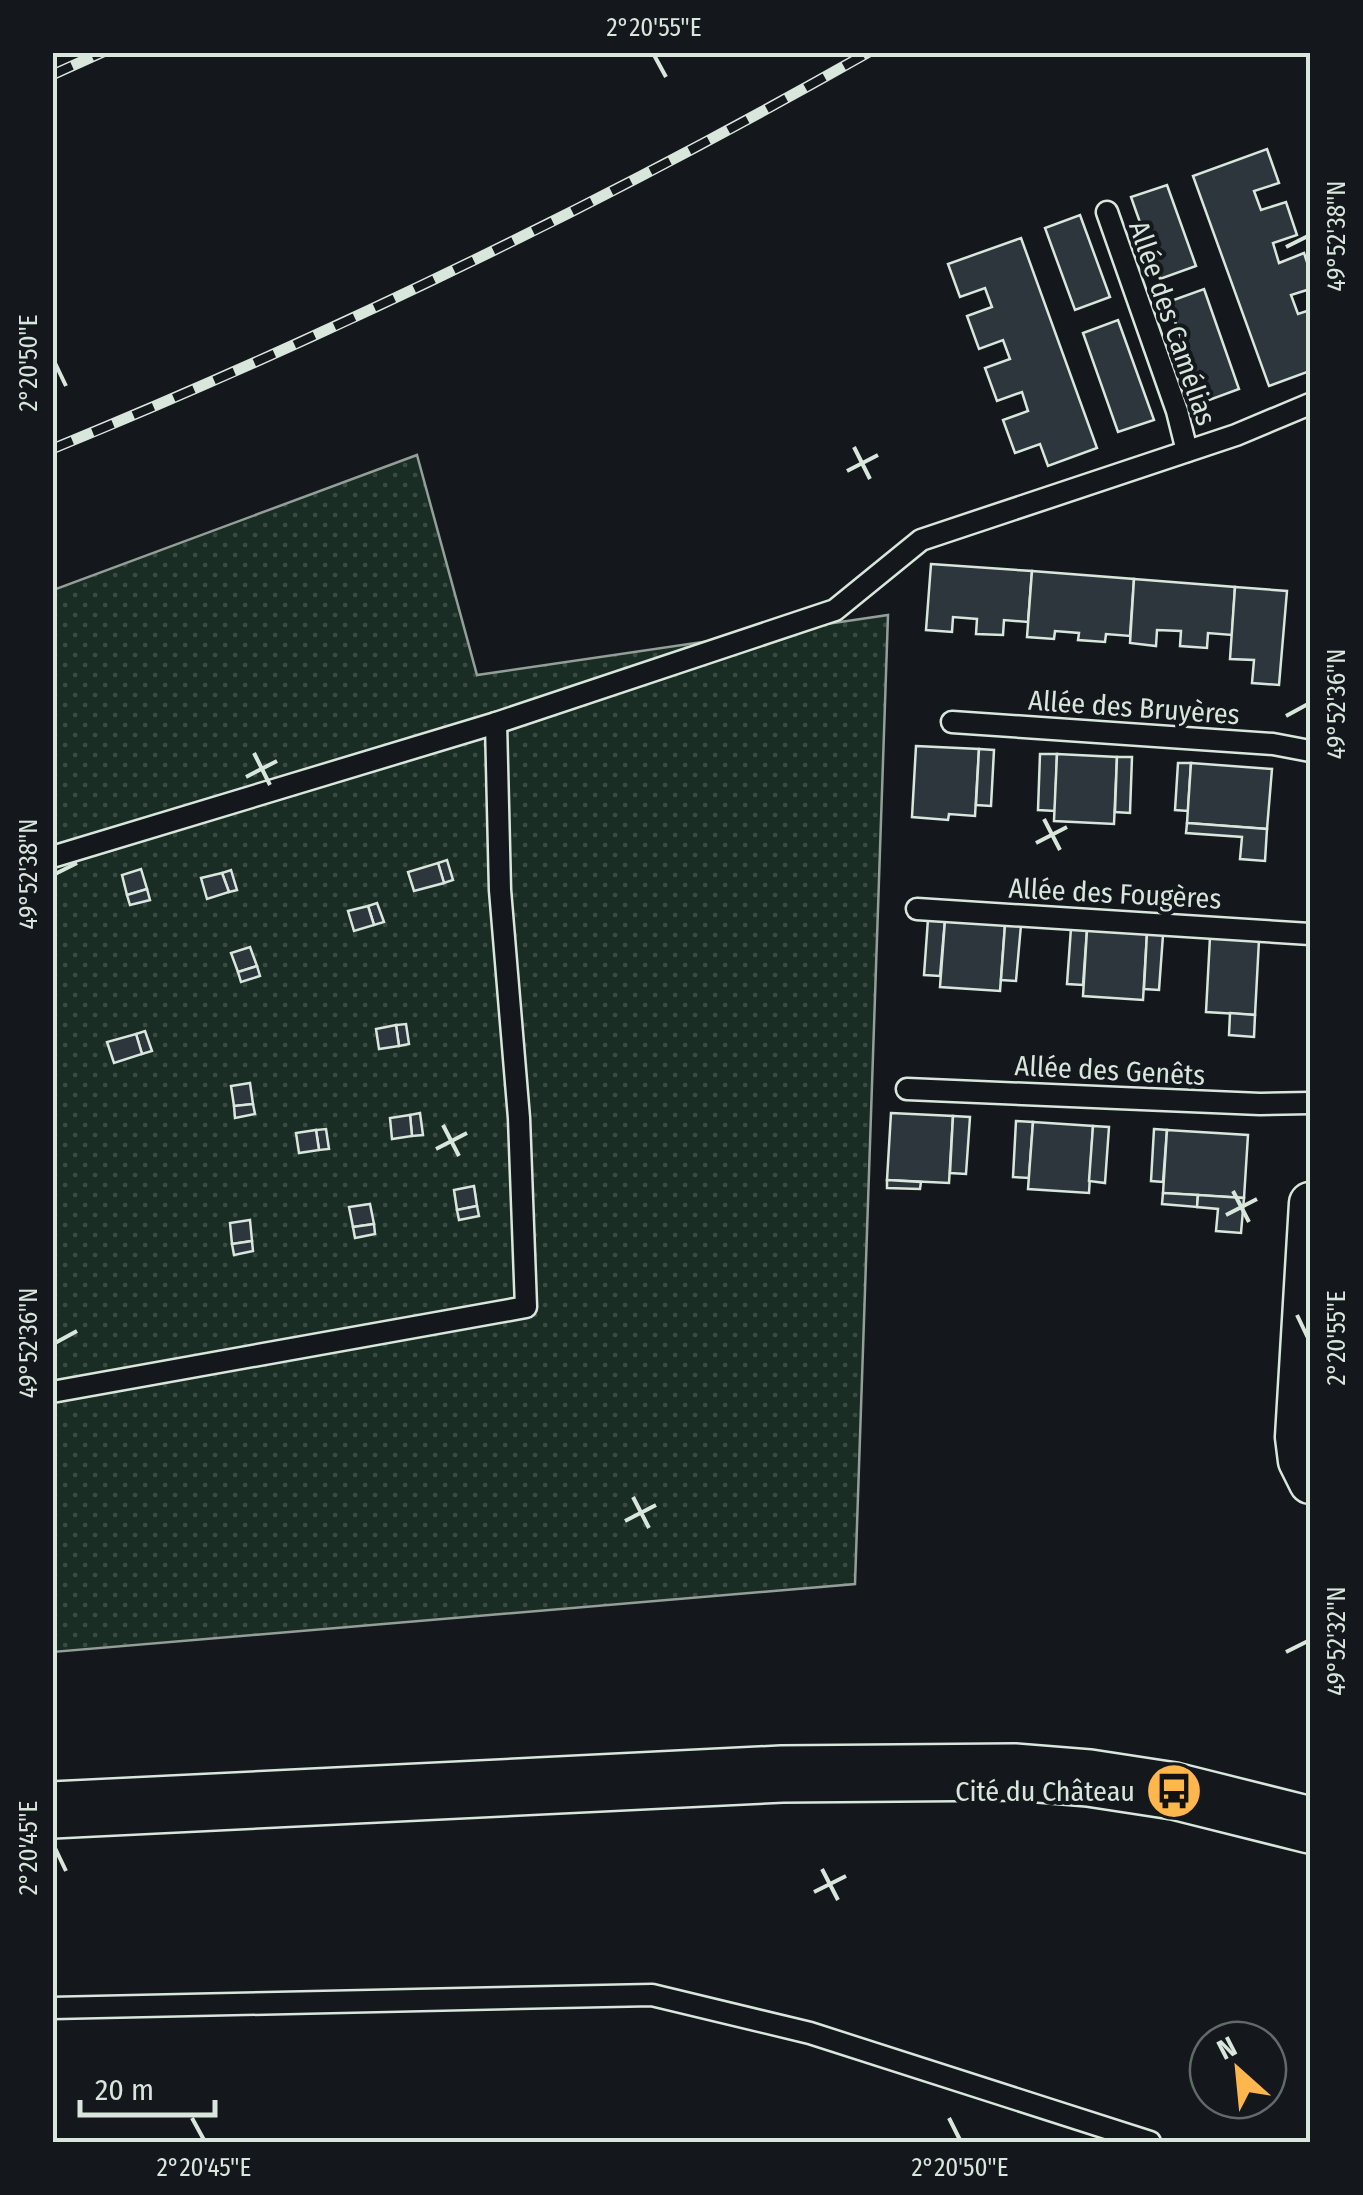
<svg xmlns="http://www.w3.org/2000/svg" width="1363" height="2195" viewBox="0 0 1363 2195" font-family="'Fira Sans Condensed',sans-serif">
<style>
.grass{fill:url(#grass-dots);stroke:#939e99;stroke-width:2.5}
.building{fill:#2c363c;stroke:#d8e6dc;stroke-width:2.5}
.lines{fill:none;stroke-linecap:round;stroke-linejoin:round}
.service-casing{stroke:#d8e6dc;stroke-width:25}
.minor-casing{stroke:#d8e6dc;stroke-width:45}
.primary-casing{stroke:#d8e6dc;stroke-width:60}
.service{stroke:#14181c;stroke-width:20}
.minor{stroke:#14181c;stroke-width:40}
.primary{stroke:#14181c;stroke-width:55}
.rail-casing{stroke:#d8e6dc;stroke-width:11}
.rail{stroke:#14181c;stroke-width:8;stroke-dasharray:22;stroke-linecap:butt}
.ticks{fill:none;stroke:#d8e6dc;stroke-width:4}
.labels{text-anchor:middle;stroke-width:8;stroke-linejoin:round;paint-order:stroke}
.street-label{font-size:28px;fill:#d8e6dc;stroke:#14181c}
.poi-label{font-size:28px;fill:#d8e6dc;stroke:#14181c;text-anchor:end}
.neatline{fill:none;stroke:#d8e6dc;stroke-width:4}
.ticks-label{font-size:25px;text-anchor:middle;fill:#d8e6dc}
</style>
<defs>
<pattern id="grass-dots" width="8" height="8" patternUnits="userSpaceOnUse" patternTransform="scale(2.5)"><rect width="8" height="8" fill="#1a2d24"/><path d="M2 2h.1M6 6h.1" fill="none" stroke="#3b4b43" stroke-width="1.8" stroke-linecap="round"/></pattern>
</defs>
<rect width="100%" height="100%" fill="#14181c"/>
<polygon class="grass" points="417,455 477,675 888,615 855,1584 53,1652 53,590"/>
<g class="building">
<polygon points="1267,149 1279,183 1254,191 1261,210 1286,202 1297,235 1273,243 1279,263 1304,253 1310,271 1310,289 1291,295 1298,314 1310,310 1310,371 1269,386 1193,176"/>
<polygon points="1167,185 1196,266 1160,279 1131,197"/>
<polygon points="1080,215 1110,297 1075,310 1045,228"/>
<polygon points="1021,238 1097,448 1048,466 1040,444 1015,453 1003,420 1028,411 1022,392 997,401 985,368 1010,359 1003,340 979,349 967,316 992,307 985,288 960,297 948,264"/>
<polygon points="1204,289 1239,389 1204,402 1168,302"/>
<polygon points="1118,320 1154,420 1118,432 1083,333"/>
<polygon points="931,564 1032,571 1028,622 1004,620 1003,635 976,634 977,619 953,617 952,632 926,630"/>
<polygon points="1032,571 1134,579 1130,636 1106,634 1105,642 1078,640 1079,633 1055,631 1054,639 1027,637"/>
<polygon points="1134,579 1235,587 1232,635 1208,633 1207,648 1180,646 1181,631 1157,630 1156,646 1130,643"/>
<polygon points="1235,587 1287,591 1279,685 1252,683 1254,660 1230,659"/>
<polygon points="916,746 979,749 975,816 949,814 948,820 912,817"/>
<polygon points="979,749 994,750 991,806 976,805"/>
<polygon points="1040,754 1057,754 1055,811 1038,810"/>
<polygon points="1057,754 1117,757 1114,824 1054,821"/>
<polygon points="1117,757 1132,757 1130,813 1115,812"/>
<polygon points="1178,763 1191,763 1188,811 1175,810"/>
<polygon points="1191,763 1272,769 1267,829 1187,823"/>
<polygon points="1187,823 1267,829 1265,861 1240,859 1242,837 1186,833"/>
<polygon points="447,860 453,880 444,883 438,863"/>
<polygon points="438,863 444,883 414,891 408,872"/>
<polygon points="141,869 147,889 127,895 122,875"/>
<polygon points="231,870 237,890 229,892 222,873"/>
<polygon points="222,873 229,892 207,899 201,878"/>
<polygon points="147,889 150,900 130,905 127,895"/>
<polygon points="377,903 384,922 374,925 368,906"/>
<polygon points="368,906 374,925 354,931 348,911"/>
<polygon points="928,919 945,920 940,976 924,975"/>
<polygon points="945,920 1005,925 1000,991 940,987"/>
<polygon points="1005,925 1021,925 1016,981 1001,980"/>
<polygon points="1071,928 1087,930 1083,985 1067,984"/>
<polygon points="1087,930 1147,933 1143,1000 1083,996"/>
<polygon points="1147,933 1163,935 1159,990 1144,989"/>
<polygon points="1210,937 1259,940 1255,1015 1206,1012"/>
<polygon points="250,947 257,966 238,972 231,953"/>
<polygon points="257,966 260,976 241,982 238,972"/>
<polygon points="1230,1013 1255,1015 1254,1037 1229,1035"/>
<polygon points="406,1024 409,1044 399,1046 396,1025"/>
<polygon points="396,1025 399,1046 379,1049 376,1029"/>
<polygon points="145,1031 152,1051 142,1054 136,1034"/>
<polygon points="136,1034 142,1054 114,1063 107,1042"/>
<polygon points="250,1083 253,1104 234,1106 231,1086"/>
<polygon points="253,1104 255,1114 235,1118 234,1106"/>
<polygon points="420,1113 423,1135 412,1136 410,1115"/>
<polygon points="891,1113 953,1116 949,1183 887,1180"/>
<polygon points="410,1115 412,1136 392,1139 390,1118"/>
<polygon points="953,1116 970,1117 966,1174 950,1173"/>
<polygon points="1016,1121 1033,1122 1029,1178 1013,1177"/>
<polygon points="1033,1122 1093,1126 1089,1193 1028,1189"/>
<polygon points="1093,1126 1109,1127 1105,1183 1089,1181"/>
<polygon points="326,1129 329,1149 319,1150 316,1130"/>
<polygon points="1154,1129 1167,1130 1163,1182 1151,1181"/>
<polygon points="316,1130 319,1150 299,1153 296,1133"/>
<polygon points="1167,1130 1248,1135 1244,1198 1163,1193"/>
<polygon points="887,1180 921,1182 920,1189 887,1188"/>
<polygon points="474,1186 477,1206 457,1210 454,1190"/>
<polygon points="1163,1193 1198,1195 1197,1207 1162,1204"/>
<polygon points="1198,1195 1244,1198 1241,1233 1216,1231 1218,1209 1197,1207"/>
<polygon points="370,1204 374,1224 353,1227 349,1207"/>
<polygon points="477,1206 479,1216 459,1220 457,1210"/>
<polygon points="250,1220 252,1241 232,1244 230,1223"/>
<polygon points="374,1224 375,1234 355,1238 353,1227"/>
<polygon points="252,1241 253,1251 234,1255 232,1244"/>
</g>
<g class="lines">
<g class="service-casing">
<g id="service">
<polyline points="1107,212 1177,411 1187,451"/>
<polyline points="952,722 1273,744 1310,751"/>
<polyline points="52,857 496,723 835,610 921,540 1236,435 1310,404"/>
<polyline points="917,909 1310,934"/>
<polyline points="907,1089 1260,1104 1310,1103"/>
<polyline points="52,1392 526,1307 519,1118 500,890 496,723"/>
<polyline points="52,2008 652,1995 810,2033 1150,2142"/>
</g>
</g>
<g class="minor-casing">
<polyline id="minor" points="1310,1203 1296,1437 1299,1461 1310,1483"/>
</g>
<g class="primary-casing">
<polyline id="primary" points="52,1810 782,1774 1014,1772 1089,1778 1174,1791 1310,1825"/>
</g>
<use href="#service" class="service"/>
<use href="#minor" class="minor"/>
<use href="#primary" class="primary"/>
<g class="rail-casing">
<g id="rail">
<polyline points="52,75 103,52"/>
<path d="M52 449C333 334 605 202 869 52"/>
</g>
</g>
<use href="#rail" class="rail"/>
</g>
<path class="ticks" d="M654 55 666 77M1286 247 1308 236M55 363 66 386M854 447 870 479M847 471 878 455M1286 716 1308 704M254 753 270 785M246 777 277 761M1044 819 1060 850M1036 843 1067 827M55 874 77 863M443 1125 459 1156M436 1149 467 1133M1233 1191 1249 1222M1226 1215 1257 1199M1297 1315 1308 1338M55 1343 77 1331M633 1497 649 1528M625 1521 656 1505M1286 1652 1308 1641M55 1848 66 1871M822 1869 838 1900M814 1892 846 1876M192 2118 204 2140M949 2118 960 2140"/>
<defs>
<g id="bus-disc" transform="scale(2.875)"><circle r="9.5" fill="#ffb74d" stroke="#14181c"/><path d="M-5-6H5V4H4V6H2V4H-2V6H-4V4H-5ZM-3.5-4V0h7V-4ZM-3.5 1.2v1.5H-2V1.2ZM2 1.2v1.5H3.5V1.2Z" fill="#111"/></g>
</defs>
<g fill-rule="evenodd">
<use href="#bus-disc" x="1174" y="1791"/>
</g>
<g class="labels">
<g class="street-label">
<text transform="translate(1173 323) rotate(71)" y="10">Allée des Camélias</text>
<text transform="translate(1134 707) rotate(4)" y="10">Allée des Bruyères</text>
<text transform="translate(1115 893) rotate(3)" y="10">Allée des Fougères</text>
<text transform="translate(1110 1070) rotate(3)" y="10">Allée des Genêts</text>
</g>
<g class="poi-label">
<text x="1135" y="1801">Cité du Château</text>
</g>
</g>
<rect width="1363" height="2195" fill="none" stroke="#14181c" stroke-width="110"/>
<g transform="translate(1238 2070) rotate(333)"><circle r="48" fill="#14181c" stroke="#626a69" stroke-width="2.5"/>
<path d="M0-8L18 38L0 25L-18 38Z" fill="#ffb74d"/>
<text y="-15" font-size="28" font-weight="bold" text-anchor="middle" fill="#d8e6dc">N</text>
</g>
<path d="M80 2100v15h135v-15" fill="none" stroke="#d8e6dc" stroke-width="5"/>
<text x="95" y="2100" font-size="30" fill="#d8e6dc" stroke="#14181c" stroke-width="8" paint-order="stroke">20 m</text>
<rect x="55" y="55" width="1253" height="2085" class="neatline"/>
<g class="ticks-label">
<text x="654" y="36">2°20'55"E</text>
<text transform="translate(1336 236) rotate(-90)" y="9">49°52'38"N</text>
<text transform="translate(28 363) rotate(-90)" y="9">2°20'50"E</text>
<text transform="translate(1336 704) rotate(-90)" y="9">49°52'36"N</text>
<text transform="translate(28 874) rotate(-90)" y="9">49°52'38"N</text>
<text transform="translate(1336 1338) rotate(-90)" y="9">2°20'55"E</text>
<text transform="translate(28 1343) rotate(-90)" y="9">49°52'36"N</text>
<text transform="translate(1336 1641) rotate(-90)" y="9">49°52'32"N</text>
<text transform="translate(28 1848) rotate(-90)" y="9">2°20'45"E</text>
<text x="204" y="2176">2°20'45"E</text>
<text x="960" y="2176">2°20'50"E</text>
</g>
</svg>
